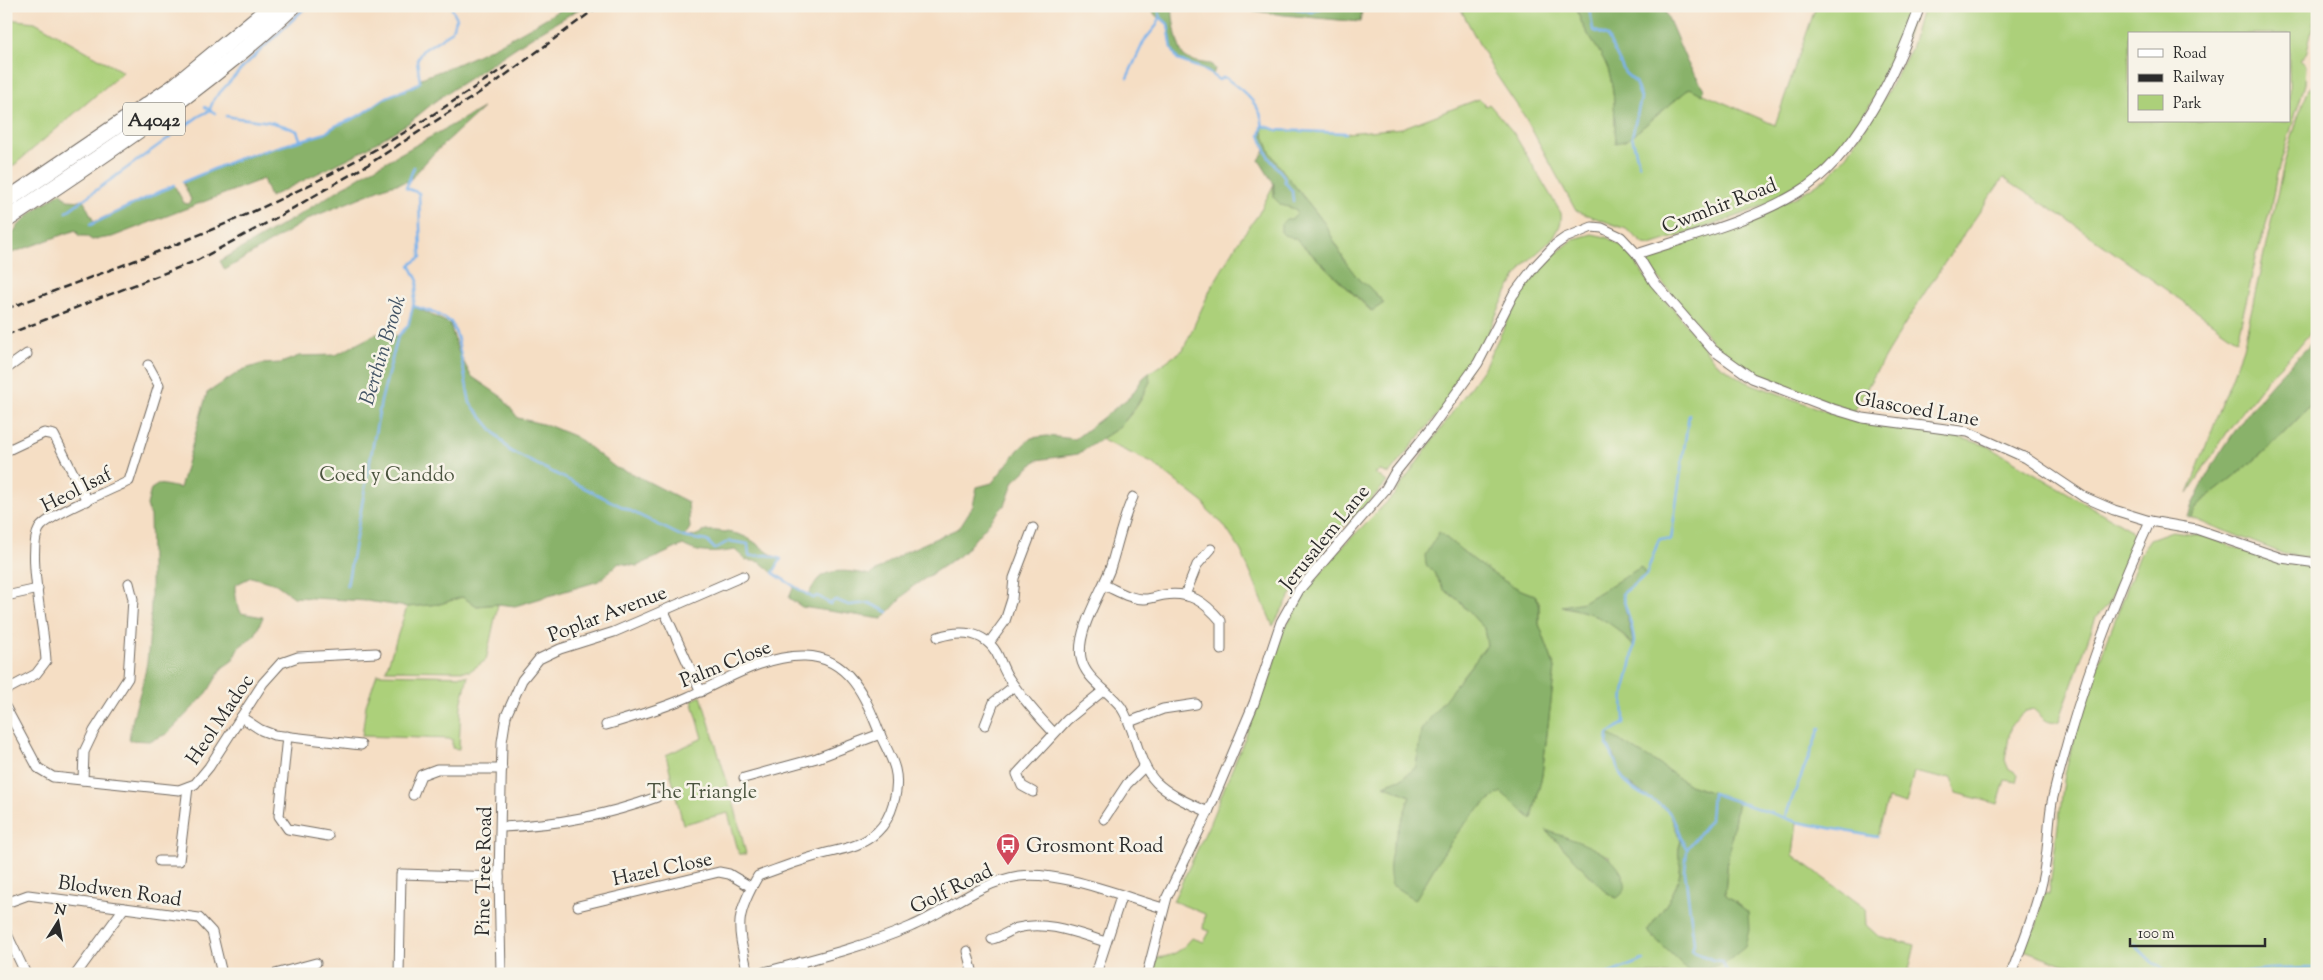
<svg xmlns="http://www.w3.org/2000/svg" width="2323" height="980" viewBox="0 0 2323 980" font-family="'Sorts Mill Goudy',serif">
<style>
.green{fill:#acd07a;stroke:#6c7e52;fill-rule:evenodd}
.forest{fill:#89b26a;stroke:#5a6e4a}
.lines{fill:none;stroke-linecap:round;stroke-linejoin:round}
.stream{stroke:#7cb4ec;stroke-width:2.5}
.street-casing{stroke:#726a61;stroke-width:11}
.highway-casing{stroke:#726a61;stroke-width:18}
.street{stroke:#fff;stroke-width:9}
.highway{stroke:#fff;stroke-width:16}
.rail{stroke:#2b2b2b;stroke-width:2.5;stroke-dasharray:8 4;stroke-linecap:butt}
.labels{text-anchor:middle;stroke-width:5;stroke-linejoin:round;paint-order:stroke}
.shield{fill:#f7f3e8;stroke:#686764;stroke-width:1}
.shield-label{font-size:19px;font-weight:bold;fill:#2b2b2b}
.street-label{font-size:20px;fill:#2b2b2b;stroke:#f7f3e8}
.park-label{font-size:20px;fill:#4b543f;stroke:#f7f3e8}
.poi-label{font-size:20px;fill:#2b2b2b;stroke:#f7f3e8;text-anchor:start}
.water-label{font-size:21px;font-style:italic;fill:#435465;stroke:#f7f3e8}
</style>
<rect width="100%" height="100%" fill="#f7f3e8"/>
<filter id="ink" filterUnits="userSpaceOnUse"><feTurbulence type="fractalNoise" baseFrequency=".02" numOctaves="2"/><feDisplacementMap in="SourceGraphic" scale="10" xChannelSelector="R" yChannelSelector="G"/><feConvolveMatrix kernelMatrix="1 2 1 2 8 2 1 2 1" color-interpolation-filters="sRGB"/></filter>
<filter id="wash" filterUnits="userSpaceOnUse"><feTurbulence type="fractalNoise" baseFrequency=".0096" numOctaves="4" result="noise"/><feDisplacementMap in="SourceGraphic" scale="20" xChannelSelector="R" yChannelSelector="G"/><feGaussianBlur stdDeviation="1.12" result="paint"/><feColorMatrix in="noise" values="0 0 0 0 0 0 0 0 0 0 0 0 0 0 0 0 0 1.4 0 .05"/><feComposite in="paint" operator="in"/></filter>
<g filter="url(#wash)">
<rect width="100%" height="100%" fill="#f5dec4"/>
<g class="green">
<path d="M1459 6H1576C1582 34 1600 46 1608 69 1616 92 1614 119 1616 143L1632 136 1690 88 1775 125 1816 6H1915C1912 18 1909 31 1904 43 1884 86 1838 165 1796 189 1751 215 1700 229 1650 245L1644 244 1626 229 1576 211 1525 117 1493 70Z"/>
<path d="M1923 6H2317L2307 52 2300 60 2306 65 2305 84 2277 174 2270 211 2257 254 2237 340 2068 220 2003 178C1950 254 1897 330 1854 412L1744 369 1723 354 1655 274 1646 262 1647 257 1697 239 1798 196 1828 177 1848 154 1885 96 1911 49ZM2129 34H2289V121H2129Z"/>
<polygon points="6,19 35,22 123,72 6,172"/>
<polygon points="2310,86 2317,97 2317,324 2296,350 2268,378 2230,428 2188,493 2243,348 2284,164 2298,117"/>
<path d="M1479 99 1486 106 1489 104 1513 132 1561 213C1564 238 1536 250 1523 267 1502 295 1492 328 1476 358 1453 400 1418 437 1389 474L1381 471 1375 473 1387 482C1374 498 1358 511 1344 526 1317 557 1292 589 1273 626L1241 551 1223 524 1208 511 1204 503 1152 463 1100 439C1121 431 1151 395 1149 373L1183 350 1211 288 1240 239 1258 215 1274 184C1271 201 1280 205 1296 209L1299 213 1281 232 1284 235 1296 239 1371 311 1384 303C1377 293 1367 288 1359 280 1344 264 1336 243 1325 225 1311 201 1258 153 1263 126L1277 130 1346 133 1402 128Z"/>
<path d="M1592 234 1606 237 1624 247 1654 289 1676 312 1715 362 1744 381 1855 422 1879 426 1931 429 1988 446 2127 528 2136 537 2108 605 2096 617 2059 721C2047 726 2042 716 2033 709L2026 711 2011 725 2005 760 2008 768 2018 774 2016 782 2005 780 1998 804 1956 793 1951 777 1941 778 1914 772 1906 804 1888 799 1877 837 1797 822 1793 855 1865 908 1866 925 1878 936 1915 945 1909 970 1924 974H1154L1157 958C1174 956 1181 951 1192 938L1204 942 1210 931 1203 929 1205 914 1173 901 1208 827 1257 709 1272 671 1279 638 1306 592 1338 551 1394 495 1483 369 1520 296 1548 260 1574 239ZM1439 532C1464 552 1504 587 1535 595L1539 602V624L1555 668 1542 775 1532 819 1501 791C1458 821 1441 857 1415 900L1395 843 1410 796 1384 785 1403 778 1416 767C1419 727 1462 676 1487 646L1484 628 1457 599 1443 589 1433 571 1426 565ZM1646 574 1622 594 1633 646C1609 619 1600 614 1564 607L1583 602 1610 586ZM1615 756 1654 761 1689 785 1738 801 1728 857 1725 894 1748 912 1668 950 1647 931C1660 913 1676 895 1680 872 1682 859 1675 857 1681 841L1669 812 1625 781 1618 768ZM1547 831 1609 856 1617 898 1606 892Z"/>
<path d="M2317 397V559L2284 554 2192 518C2194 505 2207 498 2217 490 2255 461 2287 434 2317 397Z"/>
<polygon points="2172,531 2198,534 2273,561 2317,567 2317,974 2141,974 2141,970 2066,965 2024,950 2030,929 2036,928 2044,893 2049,894 2065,773 2088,691 2140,554 2150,539"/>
<polygon points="462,597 477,606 498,604 486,660 470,671 386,670 407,607 440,604"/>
<polygon points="377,674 468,676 461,705 459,749 452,748 452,739 362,736 366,705"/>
<polygon points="701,696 735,808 746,854 739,854 728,813 683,824 666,755 703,738 692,700"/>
</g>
<g class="forest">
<path d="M566 6H584L530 38 438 99 410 122 359 153 270 197 263 179 112 237 92 240 86 236H79L76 230 6 255C6 226 40 207 61 192L67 200 84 201 94 222 174 185 184 203 188 204 191 200 183 182 240 158 326 133C334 125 340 124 350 120 364 115 375 104 387 97 398 92 410 89 420 82L421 78C473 60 519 35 566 6Z"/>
<path d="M1150 6H1173C1171 15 1178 50 1184 56 1191 62 1202 63 1211 64L1215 69 1213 75 1203 69 1178 60 1172 49 1168 24 1155 15Z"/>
<polygon points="1221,6 1363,6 1360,22 1284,15"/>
<path d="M1576 6H1663L1687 62 1704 89 1703 95 1690 88 1632 136 1625 141 1616 143C1614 119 1616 92 1608 69 1600 47 1582 33 1576 6Z"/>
<polygon points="483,108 433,154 409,181 388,186 310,218 225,270 220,261 294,218 369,171"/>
<polygon points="1262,129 1269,150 1276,162 1325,224 1344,260 1360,281 1368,286 1384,303 1372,311 1296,239 1284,235 1281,232 1281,224 1286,219 1292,219 1298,213 1295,209 1281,205 1274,198 1274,184 1259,160 1265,151 1260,135"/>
<path d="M413 306 450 324 458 351 471 376 502 397 518 418 550 426 576 437 616 468 629 472 688 502 690 528 684 537C694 538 697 534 706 531 713 530 726 532 733 533 755 537 762 552 781 559L773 573 760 562 746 560 735 550C716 553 700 555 683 545L637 566 619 563 599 581 515 606 498 604 477 606 462 597 440 604 407 607 367 601 294 597 276 584 251 577 235 585V598L241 613 263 617 255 635 239 647 232 661 222 668 207 693 167 734 149 741 129 740C132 713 143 689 147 662 153 614 151 563 150 515L147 505 151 489 159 484 180 488 207 393 242 370 261 364 281 363 299 356 336 355 376 334 398 336 408 326Z"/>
<path d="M2317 337V397C2287 433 2254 462 2217 490 2207 498 2194 505 2192 518L2188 517C2200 477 2248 409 2277 378 2290 364 2304 352 2317 337Z"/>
<path d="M1149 373 1150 382 1137 405 1120 427 1078 454 1037 460 1014 481 1006 503 963 553 912 587 882 619 802 607 789 598 794 586 808 595C811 590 815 582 819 578 832 567 855 572 870 575L903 553 959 528 973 506 977 487 992 483 1019 449 1031 438 1047 436 1075 439 1131 396 1143 378Z"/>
<path d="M1439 532C1464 552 1504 587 1535 595L1539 602V624L1555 668 1542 775 1532 819 1501 792C1460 818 1440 859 1415 900L1392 885C1383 858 1402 823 1410 796L1384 785 1403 778 1416 767 1421 730 1487 645 1484 628 1457 599 1443 589 1433 571 1426 565 1425 555Z"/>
<path d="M1641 567 1646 575 1622 594 1634 647C1613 621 1595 613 1562 606L1583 602Z"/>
<path d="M1608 734 1654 761 1689 785 1738 801 1728 857 1725 894 1748 912 1749 930 1745 947 1724 964 1690 972 1647 931C1660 913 1676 895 1680 872 1682 859 1675 857 1681 841L1669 812 1625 781 1618 768 1615 756 1607 746Z"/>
<path d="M1546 830C1573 841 1614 849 1624 879 1627 888 1625 892 1617 898L1606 892Z"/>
</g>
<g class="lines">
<g class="stream">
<path d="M1158 6 1160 17 1168 24 1172 49 1178 60 1203 69 1219 80 1224 77C1242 89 1271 111 1260 135L1269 158 1284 176 1285 182 1292 191 1293 201"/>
<polyline points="1266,6 1285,6 1312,12 1325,6"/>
<polyline points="1589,6 1593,30 1607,36 1625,73 1635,82 1641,98 1632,136 1639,165"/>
<polyline points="1127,78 1144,41 1157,25 1160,17"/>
<polyline points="205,107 215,113"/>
<path d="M226 116C252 121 272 119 297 131L300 139"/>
<polyline points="1264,126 1277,130 1346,133"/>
<path d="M183 182 240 158 326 133C334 125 340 124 350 120 364 115 375 104 387 97 398 92 410 89 420 82L417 60 422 51 451 32 457 18 452 9 453 6"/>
<polyline points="66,212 199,116 209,111 214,99 244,66 307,6"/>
<polyline points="90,225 174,185"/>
<polyline points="413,306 435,313 451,322 457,336 470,403 510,451 683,537 707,541 715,549 729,541 748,544 749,556 768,555 781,559 773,573 813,598 818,596 830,604 835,600 849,605 869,603 888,612"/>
<path d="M1689 414 1671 540 1659 539 1646 575 1622 594C1626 610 1635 630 1634 647 1632 662 1629 674 1625 688 1622 699 1624 712 1624 723L1608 734 1607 746C1616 757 1616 769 1624 780 1634 794 1656 799 1668 811 1677 821 1679 838 1687 849L1685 872 1694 943 1692 951 1713 960 1722 961 1728 974"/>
<polyline points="347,586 381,401 398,336 408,326 413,306 418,281 410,265 421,257 419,193 406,188 414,167"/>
<polyline points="1785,817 1820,728"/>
<polyline points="1687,849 1710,820 1712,793 1797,822 1877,837"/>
<polyline points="2135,945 2152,962 2172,974"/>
<polyline points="1608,974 1643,960"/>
<polyline points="2226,974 2269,969 2317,968"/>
</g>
</g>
</g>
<g filter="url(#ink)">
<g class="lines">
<g class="street-casing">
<g id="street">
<path d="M1637 254C1691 236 1748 222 1797 193 1856 158 1898 69 1920 6"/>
<polyline points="6,369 27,354"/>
<polyline points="6,451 44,433 54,435 87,501"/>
<path d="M1133 497C1122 520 1118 544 1110 569 1101 593 1076 631 1081 658 1085 679 1109 691 1121 707 1137 731 1136 761 1156 782 1170 796 1191 804 1208 812"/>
<path d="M1104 585C1116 590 1131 600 1145 599 1151 599 1158 596 1164 595 1190 591 1205 602 1221 621V650"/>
<polyline points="1185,595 1197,565 1211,549"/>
<polyline points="6,596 38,589"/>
<polyline points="664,611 701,692"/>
<path d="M938 637C960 630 983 631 996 652 1001 661 1004 672 1010 680 1023 699 1038 716 1054 733"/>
<polyline points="989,643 1005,621 1012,599 1014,578 1033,528"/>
<path d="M6 690 36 674 46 661C45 631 26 551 39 529 46 515 112 490 129 481L159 385 148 365"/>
<polyline points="6,708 38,768 53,777 179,790 195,784 209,767 263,683 281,663 298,657 376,653"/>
<polyline points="241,717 261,730 274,735 361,745"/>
<polyline points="1129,722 1163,709 1196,704"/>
<path d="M606 725C633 717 662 709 688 697 724 681 764 655 805 656 850 657 866 699 880 734 885 746 892 757 895 769 900 789 892 818 877 832 860 848 840 849 819 855 798 861 778 869 758 876 733 919 738 927 748 974"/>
<polyline points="985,725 994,702 1014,686"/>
<polyline points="287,736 279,816 288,829 328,836"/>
<polyline points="744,778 817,758 880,734"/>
<polyline points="83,780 84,752 94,731 128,678 133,599 129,583"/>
<polyline points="1033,792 1022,786 1017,774 1067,720 1104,690"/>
<polyline points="413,795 421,775 437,769 502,769"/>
<polyline points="1104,819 1127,784 1144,767"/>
<path d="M501 827C556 825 606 816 657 797"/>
<polyline points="159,861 179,861 188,787"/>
<polyline points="6,903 28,895 199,918 212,932 222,974"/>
<polyline points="578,906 719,872 729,874 751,887"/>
<polyline points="6,932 26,974"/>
<path d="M992 939C1001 937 1009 931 1017 928 1047 920 1079 934 1106 942"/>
<polyline points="967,951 973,974"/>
<polyline points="800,962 803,974"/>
<polyline points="76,974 124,908"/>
<polyline points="275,974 316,963"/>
<polyline points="399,974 401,874 499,877"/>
<polyline points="501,974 499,877 502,742 506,716 522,680 539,659 560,649 614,632 743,576"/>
<path d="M757 974C809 960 861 948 910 927 946 912 980 882 1019 876 1058 870 1124 897 1163 908"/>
<polyline points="1096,974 1121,897"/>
<polyline points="1147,974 1167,897 1208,812 1254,703 1281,622 1299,590 1385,490 1394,474 1431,428 1478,363 1513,295 1535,266 1555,245 1565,238 1592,227 1602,228 1621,237 1637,254 1654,282 1713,350 1752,378 1833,409 1863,418 1968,432 2026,458 2084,497 2114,510 2150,521 2196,529 2281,558 2317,563"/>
<path d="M2011 974C2023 943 2041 897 2045 865 2049 842 2048 819 2053 797 2076 702 2109 610 2150 521"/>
</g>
</g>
<g class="highway-casing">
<g id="highway">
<polyline points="6,201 174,87 272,6"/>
<path d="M6 220C105 154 206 88 293 6"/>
</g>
</g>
<use href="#street" class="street"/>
<use href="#highway" class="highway"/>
<g class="rail">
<path d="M6 309C126 264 248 221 360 158 412 130 461 96 510 64"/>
<polyline points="6,335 198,260 276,218 369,164 496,82 599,6"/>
</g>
</g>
</g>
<defs>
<g id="bus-pin" transform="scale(1.25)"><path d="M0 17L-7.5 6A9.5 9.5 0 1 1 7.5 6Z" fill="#d1495b" stroke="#f7f3e8"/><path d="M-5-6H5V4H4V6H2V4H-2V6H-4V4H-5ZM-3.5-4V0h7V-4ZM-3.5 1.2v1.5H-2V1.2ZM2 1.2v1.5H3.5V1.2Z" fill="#fff"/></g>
</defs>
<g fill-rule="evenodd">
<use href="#bus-pin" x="1008" y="845"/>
</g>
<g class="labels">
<rect class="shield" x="123" y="102.5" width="62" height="33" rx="4"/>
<g class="shield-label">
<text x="154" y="126">A4042</text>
</g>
<g class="street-label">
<text transform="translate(1719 205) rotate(-21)" y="7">Cwmhir Road</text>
<text transform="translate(1917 408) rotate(10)" y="7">Glascoed Lane</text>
<text transform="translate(76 489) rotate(-27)" y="7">Heol Isaf</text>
<text transform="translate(1324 537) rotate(-51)" y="7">Jerusalem Lane</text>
<text transform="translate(607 613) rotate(-21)" y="7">Poplar Avenue</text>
<text transform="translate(725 663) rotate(-22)" y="7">Palm Close</text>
<text transform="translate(219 719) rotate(-56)" y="7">Heol Madoc</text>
<text transform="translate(662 868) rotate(-12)" y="7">Hazel Close</text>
<text transform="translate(483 871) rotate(-89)" y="7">Pine Tree Road</text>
<text transform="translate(951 888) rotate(-26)" y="7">Golf Road</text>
<text transform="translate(120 890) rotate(8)" y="7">Blodwen Road</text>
</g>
<g class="park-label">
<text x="387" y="481">Coed y Canddo</text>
<text x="702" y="798">The Triangle</text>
</g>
<g class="poi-label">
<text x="1026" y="852">Grosmont Road</text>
</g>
<g class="water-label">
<text transform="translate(382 350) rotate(-73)" y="7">Berthin Brook</text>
</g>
</g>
<rect width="2323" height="980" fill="none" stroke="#f7f3e8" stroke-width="25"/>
<rect x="2128" y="32" width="162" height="90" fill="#f7f3e8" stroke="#a5a39c"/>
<rect x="2138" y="49" width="25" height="8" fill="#ffffff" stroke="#a5a39c"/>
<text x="2173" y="58" font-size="15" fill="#2b2b2b">Road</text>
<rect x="2138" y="74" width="25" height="8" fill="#2b2b2b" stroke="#a5a39c"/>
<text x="2173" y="82" font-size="15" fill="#2b2b2b">Railway</text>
<rect x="2138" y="95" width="25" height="15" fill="#acd07a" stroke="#a5a39c"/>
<text x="2173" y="108" font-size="15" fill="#2b2b2b">Park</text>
<g transform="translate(58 922) rotate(11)" stroke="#f7f3e8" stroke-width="4" paint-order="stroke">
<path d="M0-4L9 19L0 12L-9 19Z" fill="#2b2b2b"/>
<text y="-8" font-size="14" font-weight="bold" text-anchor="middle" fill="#2b2b2b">N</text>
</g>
<path d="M2130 938v8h135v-8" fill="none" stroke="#2b2b2b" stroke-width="2.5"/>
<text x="2138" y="938" font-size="15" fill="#2b2b2b" stroke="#f7f3e8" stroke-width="4" paint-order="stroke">100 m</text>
</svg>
